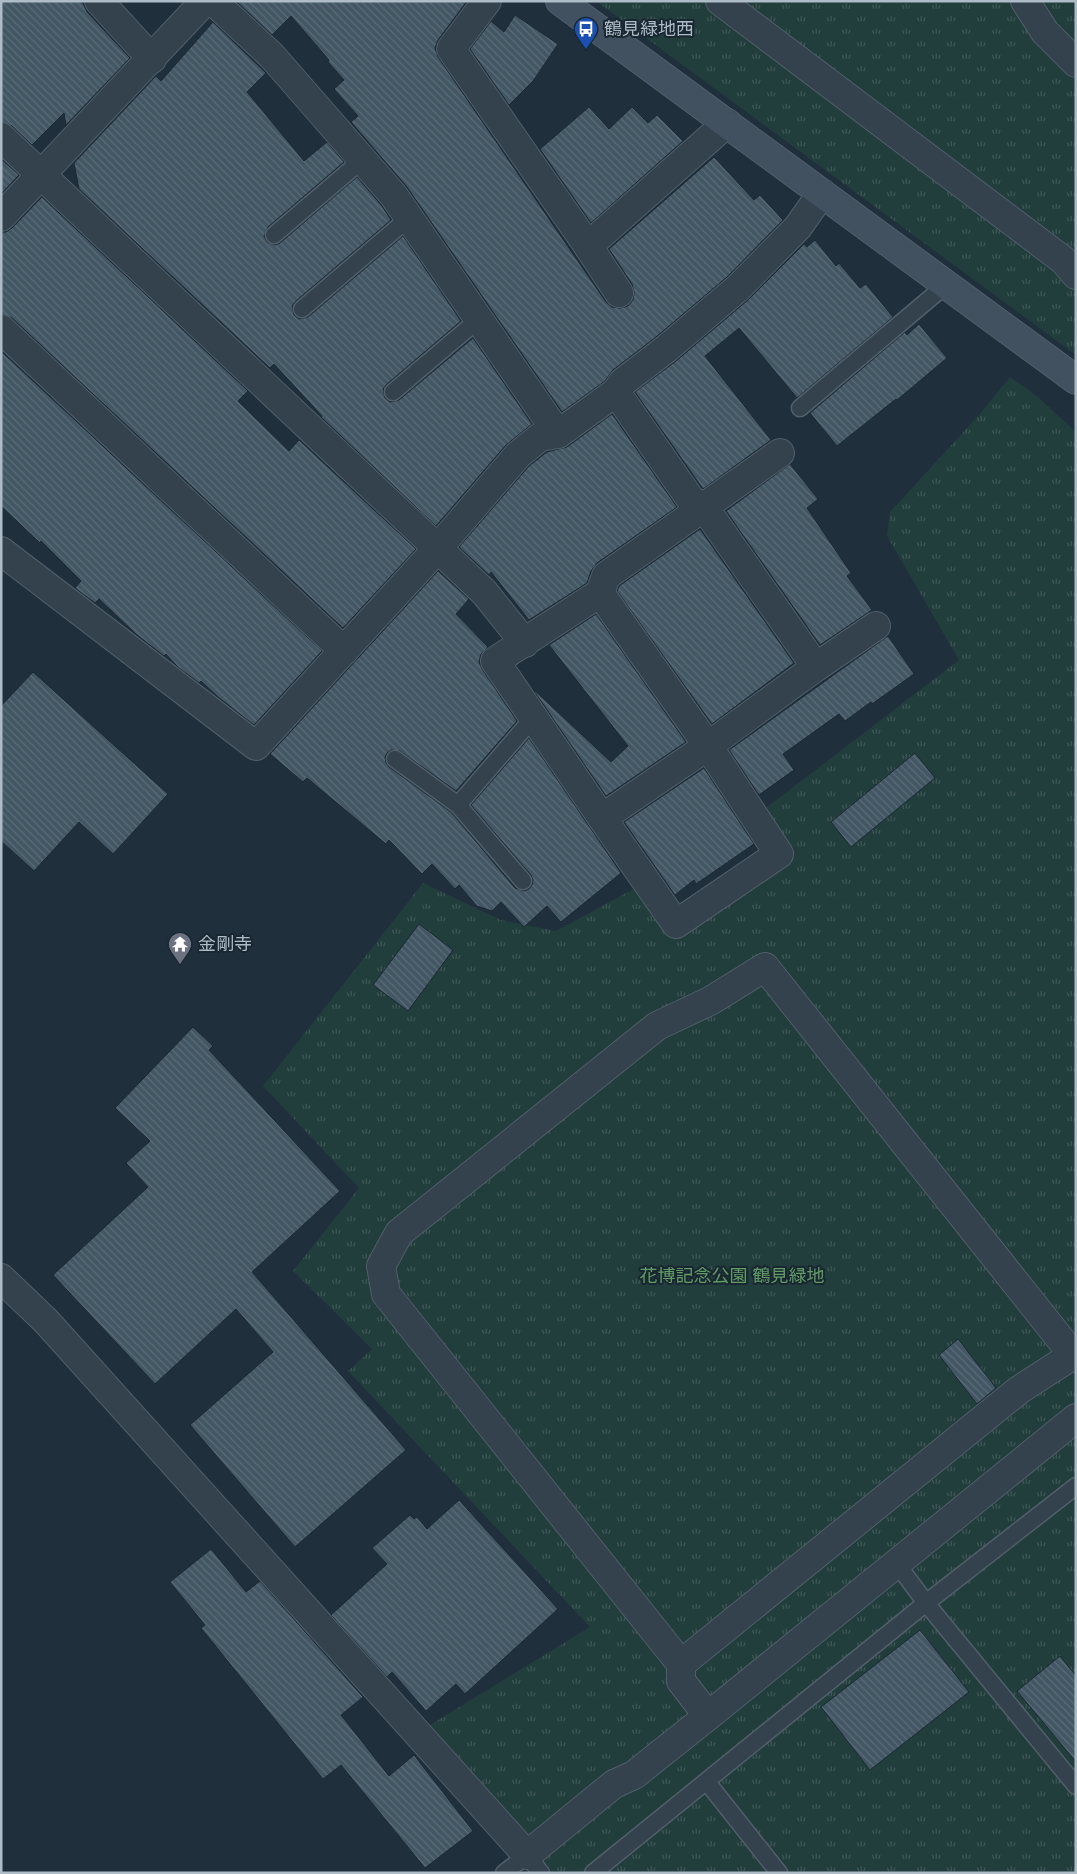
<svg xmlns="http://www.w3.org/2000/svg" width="1077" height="1874" viewBox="0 0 1077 1874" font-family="Quicksand,'Noto Sans JP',sans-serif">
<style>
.park{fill:url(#park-tufts)}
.building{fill:url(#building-back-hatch);stroke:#1b2933}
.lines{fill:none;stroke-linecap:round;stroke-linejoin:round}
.lane-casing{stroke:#515f6a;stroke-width:19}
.street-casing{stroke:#515f6a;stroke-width:30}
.secondary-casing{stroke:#515f6a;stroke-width:30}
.lane{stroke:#33424c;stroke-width:16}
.street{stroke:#33424c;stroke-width:28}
.secondary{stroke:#415160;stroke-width:28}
.labels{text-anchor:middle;stroke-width:4;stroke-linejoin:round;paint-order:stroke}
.poi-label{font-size:18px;fill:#aebcc8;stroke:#192731;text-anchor:start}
.park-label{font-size:18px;fill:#629c66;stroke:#192731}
</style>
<defs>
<pattern id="park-tufts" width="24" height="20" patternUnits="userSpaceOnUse" patternTransform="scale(1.25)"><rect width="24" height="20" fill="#213d3c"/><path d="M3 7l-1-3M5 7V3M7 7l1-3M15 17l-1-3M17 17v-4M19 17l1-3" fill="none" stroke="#3f5757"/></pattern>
<pattern id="building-back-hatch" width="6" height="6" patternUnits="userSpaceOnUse" patternTransform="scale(1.25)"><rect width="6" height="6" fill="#425663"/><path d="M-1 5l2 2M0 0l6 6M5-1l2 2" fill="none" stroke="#5b6c78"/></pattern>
</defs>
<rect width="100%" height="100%" fill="#1f303c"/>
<g class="park">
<polygon points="596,1 1076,1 1076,355"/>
<polygon points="1010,377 1038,397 1076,432 1076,1873 533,1873 541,1866 430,1725 590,1627 348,1371 372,1349 293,1271 359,1188 263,1086 423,883 501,920 556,931 637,887 673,935 791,856 762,811 959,660 887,536 890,512 978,416"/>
</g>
<g class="building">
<polygon points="1,1 82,1 87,12 130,58 66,125 64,113 32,145 12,126 1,122"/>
<polygon points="236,1 467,1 438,40 435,48 438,57 606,302 612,307 620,308 628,306 633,300 634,292 632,284 609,249 714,157 754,200 760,195 783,220 727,277 656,337 613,370 605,381 562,412 407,187 351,122 358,116 334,89 344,80 328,62 329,60 291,16 272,35"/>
<polygon points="515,15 558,44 533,81 509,105 470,49 491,21 504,32"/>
<polygon points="213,22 266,73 247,92 304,161 327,142 344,162 268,227 264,236 267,242 275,245 280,243 357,177 382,206 391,220 296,301 292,306 294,315 299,319 308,317 403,236 461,321 387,384 383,389 385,398 390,402 399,400 473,338 532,424 506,445 436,526 321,417 322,416 274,364 270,368 79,189 74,163 156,76 161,81"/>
<polygon points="589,107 609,129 632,107 648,123 657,115 683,141 591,223 540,149"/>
<polygon points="1,159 19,175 1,194"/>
<polygon points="42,197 248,391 238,401 289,451 299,440 416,549 343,628 12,318 1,314 1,232 6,232 12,228"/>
<polygon points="815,240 836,266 839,263 860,288 866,284 893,317 797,398 739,328 705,356 771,440 703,489 635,392 676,361 748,300 804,244 807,247"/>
<polygon points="919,324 947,358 897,400 896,399 837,446 810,413 905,332 907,335"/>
<polygon points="1,351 322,651 254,725 218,697 201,681 199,683 178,667 166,654 164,656 136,634 99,599 95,603 75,588 81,581 41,541 40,543 1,506"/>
<polygon points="612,414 677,507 597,563 591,571 587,583 529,620 491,572 489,575 459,547 529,466 547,452 567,447"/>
<polygon points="790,464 818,499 807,508 851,573 847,576 872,610 820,645 726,511"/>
<polygon points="700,529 794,663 712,724 617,591 619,586"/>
<polygon points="438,571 469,599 456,614 488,647 481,654 479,662 482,669 517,721 456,791 400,751 391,750 387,753 385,757 386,763 389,767 451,812 515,888 524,891 529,889 532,885 533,880 531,875 471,805 529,738 621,873 561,922 547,906 524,927 501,902 492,911 477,906 459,885 455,889 432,864 422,874 389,840 386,844 307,778 303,782 270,754"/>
<polygon points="596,614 686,742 606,796 532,688 611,762 628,746 549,645"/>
<polygon points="888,636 914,674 872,704 871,702 845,721 839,714 783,754 794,770 759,795 729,750"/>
<polygon points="33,672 168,794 113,854 79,822 34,871 1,841 1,706"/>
<polygon points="915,753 935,778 851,847 831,822"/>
<polygon points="704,768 754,844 696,884 694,880 675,895 624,822"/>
<polygon points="419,924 453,950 408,1011 373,985"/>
<polygon points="193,1027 213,1046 209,1050 340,1191 252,1272 406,1450 295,1547 190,1425 273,1352 236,1309 155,1384 53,1275 148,1187 126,1163 150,1141 115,1108"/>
<polygon points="958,1339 996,1388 977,1404 939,1355"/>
<polygon points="459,1500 558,1609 465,1694 456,1684 426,1711 392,1672 387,1677 331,1615 387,1564 372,1548 410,1515 414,1519 417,1517 427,1529"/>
<polygon points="211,1549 246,1592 260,1581 363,1697 341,1715 389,1776 414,1755 473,1831 425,1868 341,1765 323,1779 201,1628 205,1625 170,1582"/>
<polygon points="920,1630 969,1692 870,1770 821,1707"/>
<polygon points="1060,1656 1076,1676 1076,1762 1017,1691"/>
</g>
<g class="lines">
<g class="lane-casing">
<g id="lane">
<polyline points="274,235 362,160"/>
<polyline points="302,309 410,217"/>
<polyline points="393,392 479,319"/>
<polyline points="800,408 947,284"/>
<polyline points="395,759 458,805 523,881"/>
<polyline points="458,805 534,717"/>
<polyline points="897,1564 926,1603 1076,1786"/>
<polyline points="707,1782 779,1873"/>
<polyline points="504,1873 527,1855 541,1873"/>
<polyline points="593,1873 926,1603 1076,1486"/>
</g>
</g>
<g class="street-casing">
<g id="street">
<polyline points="99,1 152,59"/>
<polyline points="213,1 272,56 394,196 558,434"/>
<polyline points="487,1 451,49 588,246 619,293"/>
<polyline points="720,1 1063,260 1076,275"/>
<polyline points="1025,1 1045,32 1076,63"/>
<polyline points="1,137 484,592 525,643"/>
<polyline points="1,217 205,1"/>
<polyline points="588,246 727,123"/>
<polyline points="1,329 344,651"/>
<polyline points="616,392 691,500 704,507 816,667"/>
<polyline points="1,551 256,746 438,548 518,455 540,437 558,434 616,392 623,382 666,349 738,288 798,227 822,193"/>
<polyline points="600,593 708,746 779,854 676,924 602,818 495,661 600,593 606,576 780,453"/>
<polyline points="602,818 708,746 816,667 876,626"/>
<polyline points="1,1278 46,1321 527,1855 614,1784 634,1775 708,1716 1076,1418"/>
<polyline points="1073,1355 1019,1390 681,1664 386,1294 381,1266 399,1233 657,1026 710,1001 765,967 1073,1355 1076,1358"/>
<polyline points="681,1664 681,1681 708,1716"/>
</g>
</g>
<g class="secondary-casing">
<polyline id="secondary" points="560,1 1076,380"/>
</g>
<use href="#lane" class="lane"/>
<use href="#street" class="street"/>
<use href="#secondary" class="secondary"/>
</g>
<defs>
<g id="bus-pin" transform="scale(1.25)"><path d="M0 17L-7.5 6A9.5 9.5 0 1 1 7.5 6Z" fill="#1a4fb4" stroke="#192731"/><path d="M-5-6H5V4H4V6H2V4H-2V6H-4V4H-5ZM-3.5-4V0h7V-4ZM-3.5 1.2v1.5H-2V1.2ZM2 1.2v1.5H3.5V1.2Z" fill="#fff"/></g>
<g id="temple-pin" transform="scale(1.25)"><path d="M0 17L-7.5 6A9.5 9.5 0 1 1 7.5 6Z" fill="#6b7280" stroke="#192731"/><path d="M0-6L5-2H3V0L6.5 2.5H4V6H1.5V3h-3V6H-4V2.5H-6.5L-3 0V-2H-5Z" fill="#fff"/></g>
</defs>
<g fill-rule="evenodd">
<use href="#bus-pin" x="586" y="29"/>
<use href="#temple-pin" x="180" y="944"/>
</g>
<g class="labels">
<g class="poi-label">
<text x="604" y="35">鶴見緑地西</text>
<text x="198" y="950">金剛寺</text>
</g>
<g class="park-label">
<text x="732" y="1282">花博記念公園 鶴見緑地</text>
</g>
</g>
<rect width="1077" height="1874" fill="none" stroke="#aebcc8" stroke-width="5"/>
</svg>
